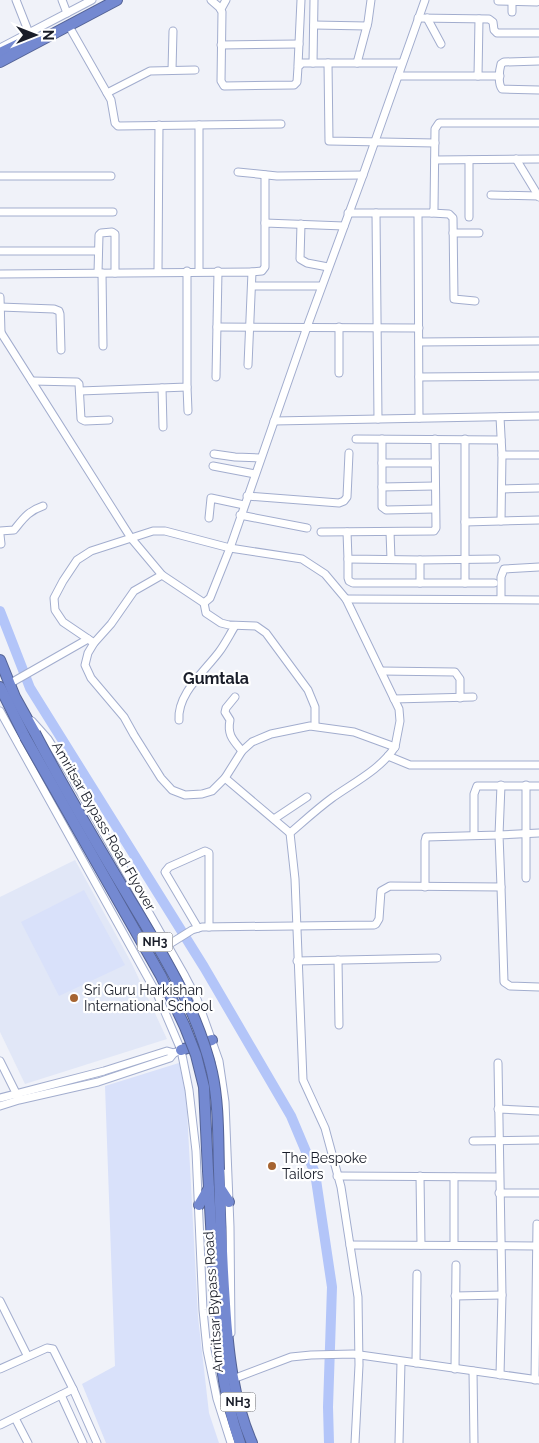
<svg xmlns="http://www.w3.org/2000/svg" width="539" height="1443" viewBox="0 0 539 1443" font-family="Raleway,sans-serif">
<style>
.built{fill:#e1e7f7}
.green{fill:#d9e1fa}
.lines{fill:none;stroke-linecap:round;stroke-linejoin:round}
.river{stroke:#b3c5f9;stroke-width:10}
.minor-casing{stroke:#a2adce;stroke-width:9}
.highway-casing{stroke:#546396;stroke-width:12}
.minor{stroke:#fff;stroke-width:7}
.highway{stroke:#7489d1;stroke-width:10}
.highway-bridge-casing{stroke:#546396;stroke-width:12;stroke-linecap:butt}
.highway-bridge{stroke:#7489d1;stroke-width:10}
.poi-dot{fill:#a66431;stroke:#fff;stroke-width:2}
.labels{text-anchor:middle;stroke-width:4.5;stroke-linejoin:round;paint-order:stroke}
.shield{fill:#fff;stroke:#5e6169;stroke-width:1}
.shield-label{font-size:12px;font-weight:bold;fill:#191d29}
.street-label{font-size:14px;fill:#191d29;stroke:#fff}
.poi-label{font-size:14px;fill:#191d29;stroke:#fff;text-anchor:start}
.quarter-label{font-size:16px;font-weight:bold;fill:#191d29;stroke:#fff}
</style>
<rect width="100%" height="100%" fill="#f0f2f9"/>
<polygon class="built" points="75,860 132,964 167,1039 25,1084 0,1032 0,897"/>
<g class="green">
<polygon points="84,890 125,965 59,996 21,922"/>
<polygon points="182,1062 187,1110 198,1317 209,1413 219,1443 106,1443 82,1384 115,1366 105,1086"/>
</g>
<g class="lines">
<polyline class="river" points="0,611 30,688 204,967 291,1116 315,1173 332,1287 328,1407 329,1443"/>
<g class="minor-casing">
<g id="minor">
<polyline points="16,0 29,33"/>
<polyline points="62,0 67,13"/>
<polyline points="211,0 219,7 222,12 221,81 224,86 294,85 297,82 298,67 302,63 402,63"/>
<polyline points="498,1 537,2"/>
<polyline points="221,9 226,0"/>
<polyline points="512,12 512,0"/>
<polyline points="418,18 489,19 493,22 494,30 497,33 539,33"/>
<polyline points="427,18 441,44"/>
<polyline points="314,25 367,26"/>
<polyline points="70,28 111,100 115,123 118,126 281,124"/>
<polyline points="221,45 299,44"/>
<polyline points="0,48 92,0"/>
<path d="M539 61 504 62 501 64C499 71 498 84 502 89L539 90"/>
<polyline points="313,63 314,0"/>
<polyline points="328,63 329,141 435,143"/>
<polyline points="357,63 368,22 371,0"/>
<polyline points="298,65 301,0"/>
<polyline points="172,70 173,31"/>
<polyline points="398,76 500,76"/>
<polyline points="478,76 479,19"/>
<polyline points="107,93 150,71 195,70"/>
<polyline points="199,125 199,271"/>
<polyline points="516,159 539,197"/>
<polyline points="435,160 539,159"/>
<polyline points="469,160 469,217"/>
<polyline points="238,172 277,176 363,175"/>
<polyline points="0,176 111,176"/>
<polyline points="491,195 539,196"/>
<polyline points="0,212 113,212"/>
<polyline points="348,213 432,213 434,209 435,129 439,123 539,123"/>
<polyline points="376,213 378,419"/>
<polyline points="432,213 449,214 453,218 454,299 475,301"/>
<polyline points="418,214 419,418"/>
<polyline points="265,223 265,175"/>
<polyline points="301,224 300,259 307,263 328,267"/>
<polyline points="453,233 479,233"/>
<polyline points="0,251 98,251"/>
<polyline points="158,271 159,125"/>
<polyline points="252,272 262,271 265,267 265,223 344,226"/>
<polyline points="98,273 99,235 101,233 112,232 115,234 115,273"/>
<polyline points="102,273 103,346"/>
<polyline points="0,274 252,272 248,365"/>
<polyline points="252,286 321,286"/>
<polyline points="0,297 1,333"/>
<polyline points="0,307 54,309 59,311 60,314 61,350"/>
<polyline points="217,327 419,328"/>
<polyline points="339,327 339,373"/>
<polyline points="0,331 131,538 162,575"/>
<polyline points="419,342 539,341"/>
<polyline points="216,377 218,271"/>
<polyline points="419,377 539,376"/>
<polyline points="32,381 77,382 79,384 81,419 85,421 109,420"/>
<polyline points="187,387 188,411"/>
<polyline points="162,388 163,427"/>
<polyline points="80,391 187,387 187,271"/>
<polyline points="500,417 502,455"/>
<polyline points="274,421 539,416"/>
<polyline points="356,439 501,440"/>
<polyline points="382,439 382,507 386,510 435,509"/>
<polyline points="465,439 465,583"/>
<polyline points="214,454 235,457 260,458"/>
<polyline points="382,463 435,463"/>
<polyline points="213,466 255,474"/>
<polyline points="382,487 435,486"/>
<polyline points="502,489 539,488"/>
<polyline points="247,496 339,503 344,501 347,497 349,453"/>
<polyline points="240,515 307,528"/>
<polyline points="209,518 211,498 244,505"/>
<polyline points="501,521 502,455 539,455"/>
<polyline points="465,522 539,520"/>
<path d="M0 531 14 530C23 519 28 511 43 506"/>
<polyline points="321,532 434,531 436,528 435,439"/>
<polyline points="347,532 348,559 420,560 420,583"/>
<polyline points="390,532 391,559"/>
<polyline points="0,535 1,544"/>
<polyline points="348,559 348,578 349,581 353,583 494,583"/>
<polyline points="420,560 496,559"/>
<polyline points="346,599 539,600"/>
<polyline points="501,599 501,577 504,569 539,567"/>
<polyline points="204,603 206,613 221,623 229,625 256,626 266,633 308,690 315,707 315,726"/>
<polyline points="94,643 63,622 55,610 54,598 63,581 77,560 91,551 153,531 165,531 230,548 302,559 325,574 346,599 399,709 400,721 395,747"/>
<polyline points="381,671 455,672 460,679 460,698"/>
<polyline points="9,684 88,639"/>
<path d="M235 697 226 708 225 712 230 720C227 735 233 740 242 751"/>
<polyline points="394,699 473,697"/>
<polyline points="0,711 158,996 181,1050 189,1090 196,1151 203,1310 207,1350 217,1399 231,1443"/>
<path d="M179 720C177 694 204 672 219 652 225 644 230 634 235 626"/>
<polyline points="32,721 48,739 70,774 185,976 197,999 219,1061 225,1102 230,1227 231,1333"/>
<polyline points="388,756 410,765 539,765"/>
<polyline points="225,778 290,833"/>
<polyline points="526,785 526,878"/>
<polyline points="274,819 307,797"/>
<polyline points="474,835 474,794 477,786 539,786"/>
<polyline points="425,887 425,841 426,837 499,835 501,785"/>
<polyline points="501,887 504,982 510,986 539,987"/>
<polyline points="198,928 165,872 169,867 205,851 209,853 209,927"/>
<polyline points="168,945 192,930 202,927 374,925 376,924 379,919 381,891 390,886 501,887 499,835 539,833"/>
<polyline points="338,960 339,1025"/>
<polyline points="297,961 437,958"/>
<polyline points="0,1061 18,1097"/>
<polyline points="498,1063 502,1295 500,1375"/>
<polyline points="0,1098 104,1071 167,1051 174,1053 181,1050"/>
<polyline points="0,1106 19,1100 98,1082 170,1058 174,1053"/>
<polyline points="498,1109 539,1111"/>
<polyline points="473,1141 539,1140"/>
<polyline points="337,1176 499,1177"/>
<polyline points="420,1176 421,1245"/>
<polyline points="454,1177 454,1245"/>
<polyline points="499,1193 539,1193"/>
<polyline points="350,1245 536,1246"/>
<polyline points="455,1296 502,1295"/>
<polyline points="0,1301 27,1355"/>
<polyline points="416,1363 417,1274"/>
<polyline points="0,1369 47,1348 53,1349 73,1389 97,1443"/>
<polyline points="455,1369 456,1265"/>
<polyline points="473,1371 474,1443"/>
<polyline points="233,1379 291,1357 311,1355 353,1354 539,1380"/>
<polyline points="535,1380 537,1224"/>
<polyline points="61,1395 83,1443"/>
<polyline points="15,1418 28,1443"/>
<polyline points="0,1425 73,1389"/>
<path d="M355 1443 359 1365 358 1297 341 1187 325 1128 303 1080 295 879 290 833C304 821 317 809 332 798 353 783 381 769 395 747L354 732 310 726 271 734 252 742 242 751 225 778 212 791 202 794 185 795 172 790 161 778 134 735 124 717 91 678 85 665 88 653 94 643 111 624 134 591 162 575 204 603 210 598 230 548 307 327 363 175 425 0"/>
<polyline points="399,1443 401,1362"/>
</g>
</g>
<g class="highway-casing">
<g id="highway">
<polyline points="0,53 21,43"/>
<polyline points="0,62 117,0"/>
<polyline points="0,660 15,697 35,733"/>
<polyline points="0,687 25,737"/>
<polyline points="181,1050 212,1040"/>
<path d="M219 1170C220 1215 222 1260 225 1304 228 1352 233 1399 252 1443"/>
<path d="M208 1171C210 1207 212 1242 214 1278 217 1334 221 1390 240 1443"/>
<polyline points="220,1188 229,1202"/>
<polyline points="199,1205 209,1188"/>
</g>
</g>
<use href="#minor" class="minor"/>
<use href="#highway" class="highway"/>
<g class="highway-bridge-casing">
<g id="highway-bridge">
<path d="M35 733C63 787 94 839 125 891 159 948 197 1007 212 1072 219 1104 218 1138 219 1170"/>
<polyline points="25,737 161,976 185,1027 196,1055 204,1087 208,1171"/>
</g>
</g>
<use href="#highway-bridge" class="highway-bridge"/>
</g>
<g class="poi-dot">
<circle cx="74" cy="998" r="5"/>
<circle cx="272" cy="1166" r="5"/>
</g>
<g class="labels">
<g class="shield">
<rect x="137.5" y="932.5" width="35" height="19" rx="4"/>
<rect x="220.5" y="1392.5" width="35" height="19" rx="4"/>
</g>
<g class="shield-label">
<text x="155" y="946">NH3</text>
<text x="238" y="1406">NH3</text>
</g>
<g class="street-label">
<text transform="translate(104 826) rotate(60)" y="5">Amritsar Bypass Road Flyover</text>
<text transform="translate(213 1302) rotate(-94)" y="5">Amritsar Bypass Road</text>
</g>
<g class="poi-label">
<text x="84" y="995">Sri Guru Harkishan<tspan x="84" dy="16">International School</tspan></text>
<text x="282" y="1163">The Bespoke<tspan x="282" dy="16">Tailors</tspan></text>
</g>
<g class="quarter-label">
<text x="216" y="684">Gumtala</text>
</g>
</g>
<g transform="translate(35 35) rotate(90)" stroke="#ffffff" stroke-width="4" paint-order="stroke">
<path d="M0-4L9 19L0 12L-9 19Z" fill="#191d29"/>
<text y="-8" font-size="14" font-weight="bold" text-anchor="middle" fill="#191d29">N</text>
</g>
</svg>
